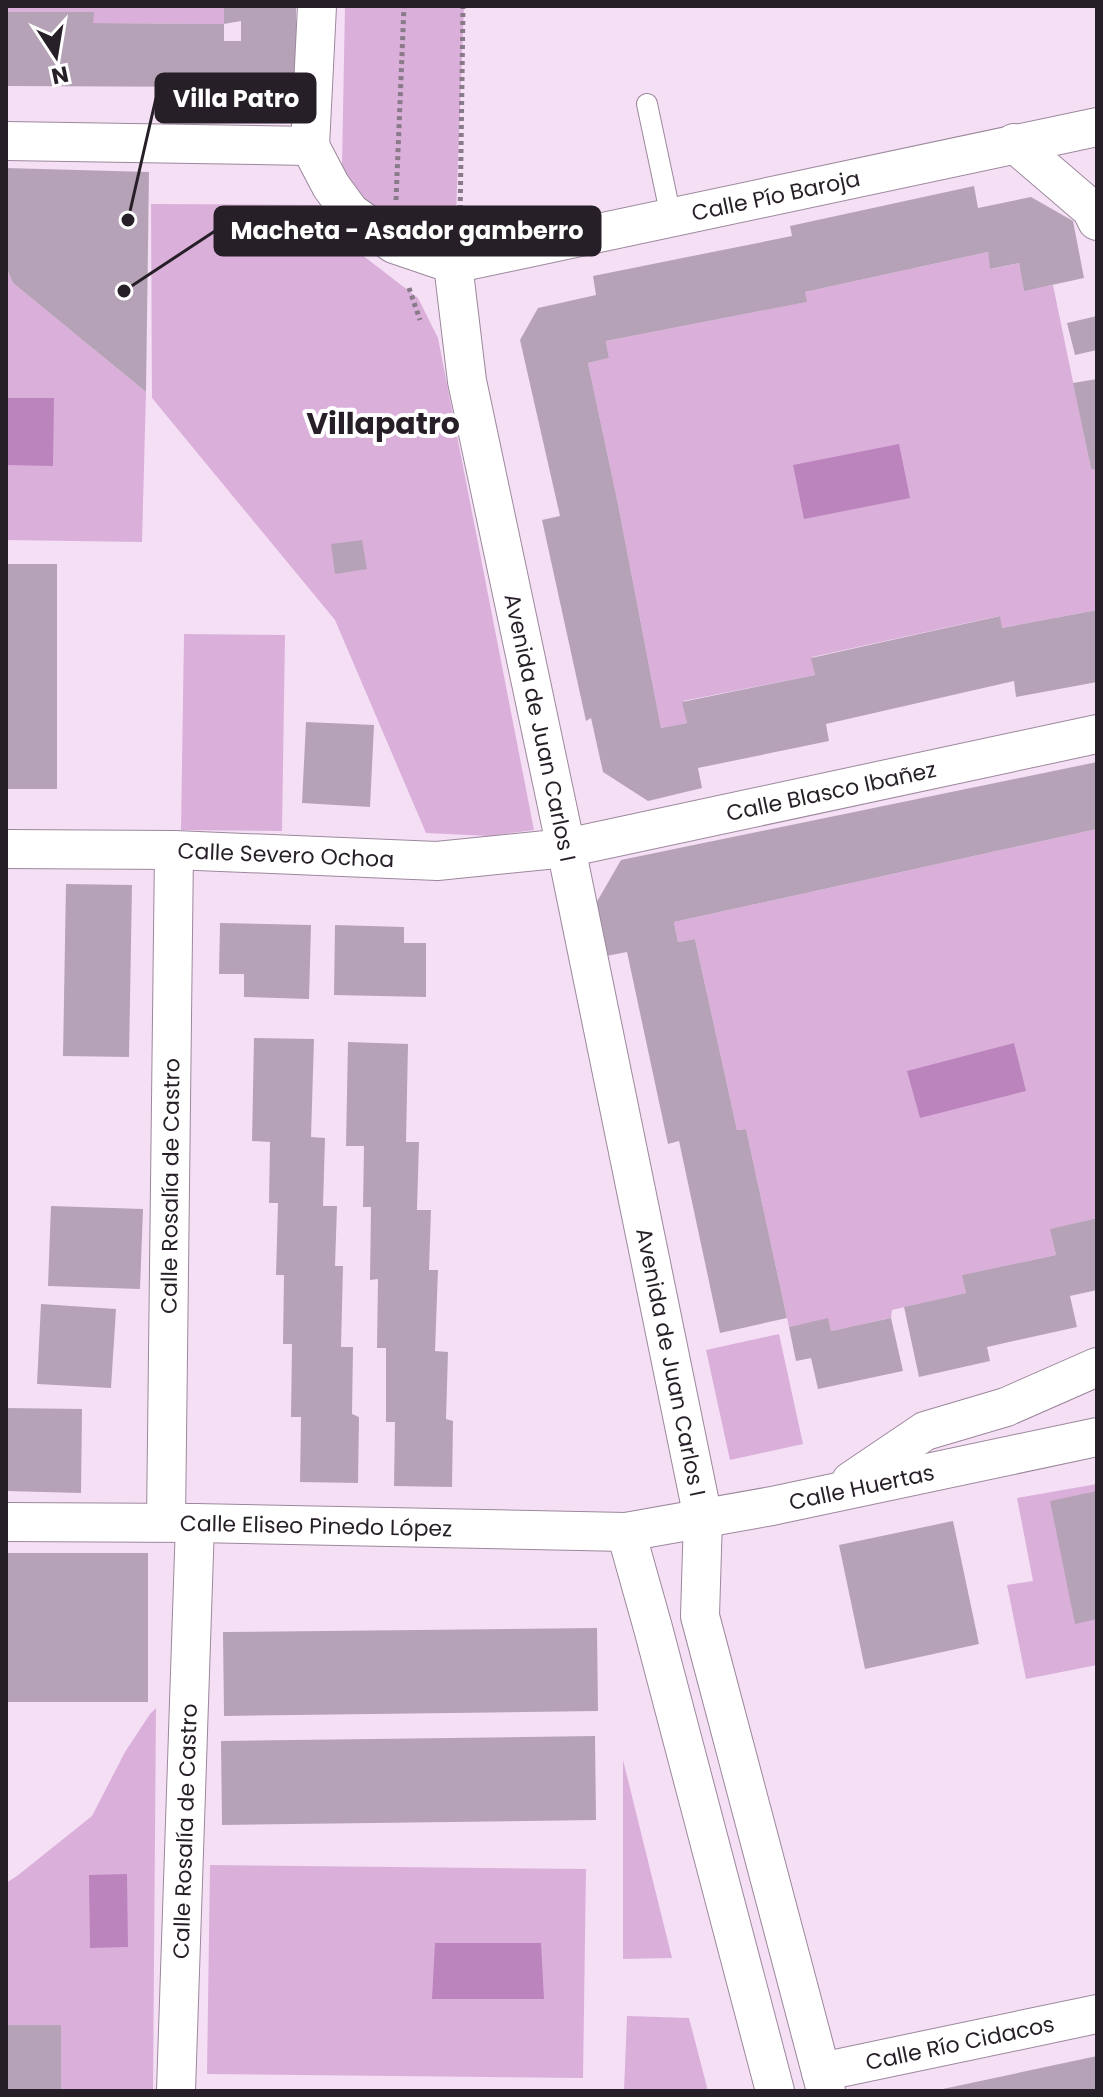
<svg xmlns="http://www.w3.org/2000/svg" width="1103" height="2097" viewBox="0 0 1103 2097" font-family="Poppins,sans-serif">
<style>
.green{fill:#dab0db}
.water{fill:#bb84bc}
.building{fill:#b6a2b6}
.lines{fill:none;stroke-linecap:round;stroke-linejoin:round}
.lane-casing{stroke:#9c889c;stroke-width:22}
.street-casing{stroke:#9c889c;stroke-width:40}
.path{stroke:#897a89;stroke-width:5;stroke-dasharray:4 4;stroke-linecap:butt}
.lane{stroke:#fff;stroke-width:20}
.street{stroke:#fff;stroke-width:38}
.labels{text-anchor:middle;stroke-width:8;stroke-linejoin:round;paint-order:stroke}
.street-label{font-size:22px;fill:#271f27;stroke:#fff}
.district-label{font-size:30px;font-weight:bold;fill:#271f27;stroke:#fff}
.leader{fill:none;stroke:#271f27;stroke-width:3}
.callout-dot{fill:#271f27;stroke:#fff;stroke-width:3}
.callout{fill:#271f27;stroke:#271f27;stroke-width:3}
.callout-label{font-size:24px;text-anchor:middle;font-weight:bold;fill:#fff}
</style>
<rect width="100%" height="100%" fill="#f5dff5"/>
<g class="green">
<polygon points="6,6 224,6 224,24 93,23 93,12 6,12"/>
<polygon points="345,6 464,6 455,241 429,237 385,221 357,200 342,165"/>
<polygon points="151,204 320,205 344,241 418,298 438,338 534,830 489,836 426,833 335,620 152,398"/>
<polygon points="988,252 991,269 1019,263 1024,290 1053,285 1091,469 1097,470 1097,610 1002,628 999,616 812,657 815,675 683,701 687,723 661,728 618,504 588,363 609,358 606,341 806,302 805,292"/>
<polygon points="6,267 13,283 146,392 142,542 6,540"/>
<polygon points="184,634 285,635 282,831 181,830"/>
<polygon points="1097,829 1097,1218 1051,1229 1056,1255 963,1275 966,1293 892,1310 891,1318 831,1331 827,1319 789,1327 746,1129 737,1130 695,939 678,942 674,922"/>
<polygon points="779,1334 803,1444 730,1460 706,1350"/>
<polygon points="1097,1484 1097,1665 1026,1679 1007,1585 1033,1581 1017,1498"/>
<polygon points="156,1708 153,2091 61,2091 61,2025 6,2025 6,1883 17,1876 92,1816 125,1752 150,1714"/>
<polygon points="623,1760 672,1958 623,1959"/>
<polygon points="210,1865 586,1869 583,2078 207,2074"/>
<polygon points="627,2016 689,2018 708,2091 624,2091"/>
</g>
<g class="water">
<polygon points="6,398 54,398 53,466 6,465"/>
<polygon points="899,444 910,498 804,519 793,465"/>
<polygon points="1014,1043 1026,1091 920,1118 907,1071"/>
<polygon points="127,1874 128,1947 90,1948 89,1875"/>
<polygon points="435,1943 541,1943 544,1999 432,1999"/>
</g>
<g class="building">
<polygon points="224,6 296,6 296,23 307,23 306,84 278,118 222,117 224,87 6,86 6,12 94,12 93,23 224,24 224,41 241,41 241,21 224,24"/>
<polygon points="6,168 149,172 146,392 13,283 6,267"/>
<polygon points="974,186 978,208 1031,197 1073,221 1084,278 1024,291 1019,263 990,269 988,252 805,292 807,302 606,341 609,358 588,363 618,504 661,728 687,723 682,702 815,675 811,658 1000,616 1002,628 1097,610 1097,682 1016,697 1014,681 826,724 829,741 698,768 702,788 648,801 603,772 591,718 586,721 542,520 560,516 520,340 538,308 596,295 593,276 792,236 790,226"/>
<polygon points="1097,316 1097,350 1075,355 1067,323"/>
<polygon points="1097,379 1097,470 1091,469 1073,383"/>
<polygon points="362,540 367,569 335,574 331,544"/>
<rect x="6" y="564" width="51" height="225"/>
<polygon points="306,722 374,725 370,807 302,803"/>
<polygon points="1097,762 1097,829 674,922 678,942 695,939 737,1130 746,1129 787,1318 720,1333 679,1141 668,1144 627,952 606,956 595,905 621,860"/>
<polygon points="66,884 132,885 129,1057 63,1056"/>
<polygon points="220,923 311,925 309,999 244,997 244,974 219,974"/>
<polygon points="335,925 404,927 404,943 426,943 426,997 334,995"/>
<polygon points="254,1038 314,1039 311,1137 325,1138 323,1206 337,1206 335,1266 343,1266 341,1347 353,1347 352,1414 359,1417 358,1483 300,1482 301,1417 291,1417 292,1344 283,1344 284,1275 276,1275 278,1203 269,1203 270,1142 252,1141"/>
<polygon points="348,1042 408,1044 406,1142 419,1142 417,1210 431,1210 429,1270 438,1270 435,1351 448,1352 446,1419 453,1421 452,1487 394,1486 395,1422 386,1422 386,1348 377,1348 378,1279 370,1280 371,1207 363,1207 364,1146 346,1146"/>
<polygon points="51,1206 143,1209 140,1289 48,1286"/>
<polygon points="1097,1218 1097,1290 1070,1296 1077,1327 987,1347 990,1361 919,1377 904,1307 966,1293 962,1275 1056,1255 1050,1229"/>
<polygon points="41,1304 116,1309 111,1388 37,1384"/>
<polygon points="828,1318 831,1331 891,1318 903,1371 818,1389 811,1358 796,1361 789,1327"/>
<polygon points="6,1408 82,1409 81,1493 6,1491"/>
<polygon points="1097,1491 1097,1619 1075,1624 1050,1501"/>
<polygon points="953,1521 979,1644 865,1669 839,1545"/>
<rect x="6" y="1553" width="142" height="149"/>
<polygon points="597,1628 598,1711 224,1716 223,1632"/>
<polygon points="595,1736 596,1820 222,1825 221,1741"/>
<rect x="6" y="2025" width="55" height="66"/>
<polygon points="1097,2056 1097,2091 939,2091 938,2090"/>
</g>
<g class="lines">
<g class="lane-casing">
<polyline id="lane" points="647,104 671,217"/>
</g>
<g class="street-casing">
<g id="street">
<polyline points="317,6 310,146 331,186 350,212 394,244 453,264"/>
<polyline points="6,141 310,146"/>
<polyline points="1014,143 1091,209 1097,221"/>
<path id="s1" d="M453 264 467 381 566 848 703 1518 700 1616 826 2091"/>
<path id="s2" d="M453 264 1097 127"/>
<path id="s3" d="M6 849 174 850 437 861 566 848 1097 734"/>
<polyline points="851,1481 925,1431 1006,1407 1097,1367"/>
<path id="s4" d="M6 1522 195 1523 626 1532 772 1506 1097 1437"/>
<path id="s5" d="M166 1522 174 850"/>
<polyline points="626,1532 653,1628 775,2091"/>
<path id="s6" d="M821 2072 1097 2014"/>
<path id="s7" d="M176 2091 195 1523"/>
</g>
</g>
<g class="path">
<polyline points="396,200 404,6"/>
<polyline points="460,225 463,6"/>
<polyline points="409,288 420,320"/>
</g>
<use href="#lane" class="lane"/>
<use href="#street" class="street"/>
</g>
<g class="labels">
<g class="street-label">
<text dy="8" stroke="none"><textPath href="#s2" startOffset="330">Calle Pío Baroja</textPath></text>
<text dy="8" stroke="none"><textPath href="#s1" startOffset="472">Avenida de Juan Carlos I</textPath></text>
<text dy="8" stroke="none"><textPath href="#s3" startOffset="832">Calle Blasco Ibañez</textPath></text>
<text dy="8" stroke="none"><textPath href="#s3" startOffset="280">Calle Severo Ochoa</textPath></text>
<text dy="8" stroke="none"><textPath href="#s5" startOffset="336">Calle Rosalía de Castro</textPath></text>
<text dy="8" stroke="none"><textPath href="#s1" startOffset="1120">Avenida de Juan Carlos I</textPath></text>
<text dy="8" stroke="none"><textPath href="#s4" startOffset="860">Calle Huertas</textPath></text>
<text dy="8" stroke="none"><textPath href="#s4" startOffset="310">Calle Eliseo Pinedo López</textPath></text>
<text dy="8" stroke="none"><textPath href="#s7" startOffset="260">Calle Rosalía de Castro</textPath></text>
<text dy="8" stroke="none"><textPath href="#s6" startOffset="142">Calle Río Cidacos</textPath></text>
</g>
<g class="district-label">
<text x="383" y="434">Villapatro</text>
</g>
</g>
<path class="leader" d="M128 220L156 98M124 291L215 231"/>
<g class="callout-dot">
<circle cx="128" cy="220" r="8"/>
<circle cx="124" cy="291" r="8"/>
</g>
<g class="callout">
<rect x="156" y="74" width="159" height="48" rx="8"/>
<rect x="215" y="207" width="385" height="48" rx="8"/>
</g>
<g class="callout-label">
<text x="236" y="107">Villa Patro</text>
<text x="407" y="239">Macheta - Asador gamberro</text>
</g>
<rect width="1103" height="2097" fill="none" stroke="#271f27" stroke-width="16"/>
<g transform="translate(56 56) rotate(168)" stroke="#ffffff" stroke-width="6" paint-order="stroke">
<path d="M0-6L14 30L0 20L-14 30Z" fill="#271f27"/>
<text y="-12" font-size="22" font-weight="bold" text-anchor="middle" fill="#271f27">N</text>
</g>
</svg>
